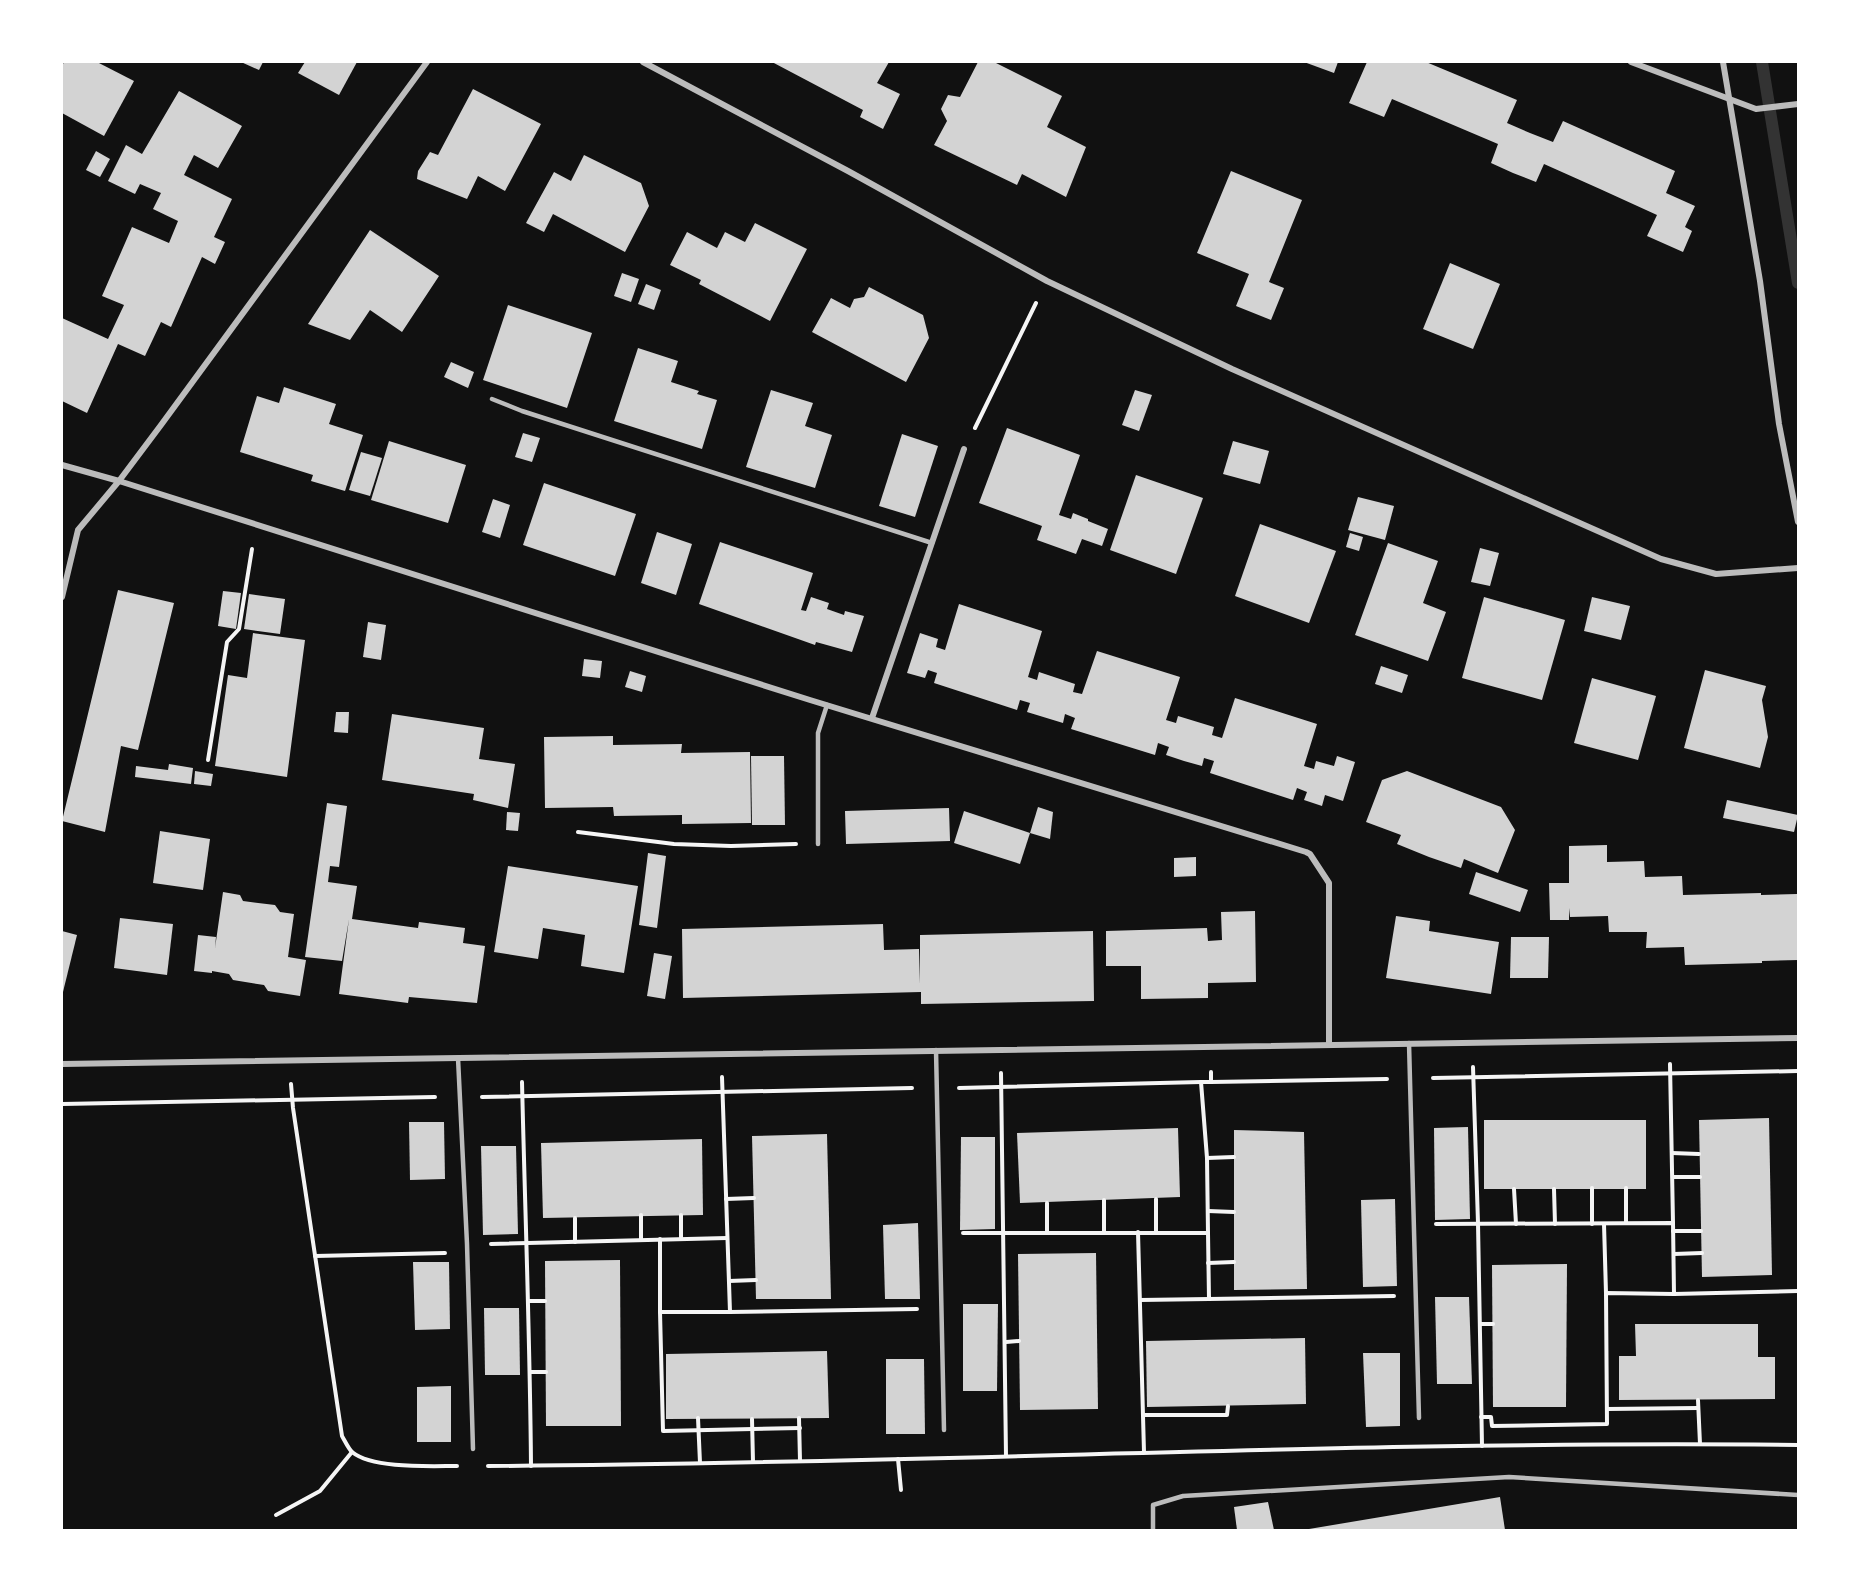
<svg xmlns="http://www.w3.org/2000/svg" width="1860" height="1592" viewBox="0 0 1860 1592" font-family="Raleway,sans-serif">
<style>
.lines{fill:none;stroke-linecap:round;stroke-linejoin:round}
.stream{stroke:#333;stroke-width:12}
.building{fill:#d3d3d3}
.path{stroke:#f5f5f5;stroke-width:4}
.service{stroke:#bcbcbc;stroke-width:4.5}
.minor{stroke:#bcbcbc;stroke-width:6}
</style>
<rect width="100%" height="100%" fill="#111"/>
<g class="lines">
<polyline class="stream" points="1762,62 1798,283"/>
</g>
<g class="building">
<polygon points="64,62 97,62 134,81 104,136 62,113 62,66"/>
<polygon points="241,62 263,62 259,70"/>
<polygon points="305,62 357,62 339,95 298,73"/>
<polygon points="772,62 889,62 877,83 900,94 883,129 860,117 863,110"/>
<polygon points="978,62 994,62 1062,96 1047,127 1086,147 1066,197 1022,174 1017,185 934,145 947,121 941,109 948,95 960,97"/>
<polygon points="1304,62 1338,62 1334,73"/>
<polygon points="1367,62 1426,62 1517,100 1507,123 1530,133 1553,142 1563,121 1675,171 1666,193 1695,206 1685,227 1692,231 1683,252 1647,236 1657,215 1600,189 1544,164 1536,182 1513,173 1491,163 1498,144 1392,99 1384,117 1349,103"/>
<polygon points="473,89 541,124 505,191 478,176 467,199 417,179 418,171 430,152 438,155"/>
<polygon points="179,91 242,126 218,168 194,155 184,175 232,199 214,237 225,242 215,264 202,257 171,327 161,322 145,356 118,344 87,413 62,401 62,318 108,339 124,305 102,296 132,227 169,243 178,221 153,209 161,193 140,184 135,194 108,181 126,145 142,154"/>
<polygon points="96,151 110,159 100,177 86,170"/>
<polygon points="584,155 641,183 649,206 625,252 553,214 544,232 526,223 554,172 571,181"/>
<polygon points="1231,171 1302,200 1269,282 1284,288 1271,320 1236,306 1249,274 1197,253"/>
<polygon points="755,223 807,249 770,321 699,284 701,280 670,265 687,232 717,248 725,232 745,242"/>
<polygon points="370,230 439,276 402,332 370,310 350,340 308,324"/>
<polygon points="1450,263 1500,284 1473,349 1423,329"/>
<polygon points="622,273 639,279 631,302 614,296"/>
<polygon points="646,284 661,290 654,310 638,304"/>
<polygon points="869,287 923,315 929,338 906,382 812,332 831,298 850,308 854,299 864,297"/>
<polygon points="508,305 592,333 567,408 483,380"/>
<polygon points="638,348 678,361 671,382 699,391 697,394 717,400 702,449 614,421"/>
<polygon points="451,362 474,372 468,388 444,377"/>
<polygon points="284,387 336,404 329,424 363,435 345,491 311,481 313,475 240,452 257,396 279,403"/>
<polygon points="771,390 813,403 805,426 832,435 815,488 746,467"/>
<polygon points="1135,390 1152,395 1139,431 1122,425"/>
<polygon points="1007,428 1080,455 1059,515 1071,519 1073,513 1088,519 1088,521 1108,529 1102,546 1082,539 1076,554 1037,540 1042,526 979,503"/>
<polygon points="523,433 540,438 532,462 515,457"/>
<polygon points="902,434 938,446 915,517 879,506"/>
<polygon points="389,441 466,465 448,523 371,500"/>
<polygon points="1233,441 1269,451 1260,484 1223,474"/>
<polygon points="361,452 382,458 370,496 349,490"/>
<polygon points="1136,475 1203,498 1176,574 1110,550"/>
<polygon points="544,483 636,514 615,576 523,545"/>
<polygon points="1358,497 1394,506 1385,540 1348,530"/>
<polygon points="493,499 510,505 500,538 482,532"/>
<polygon points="1260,524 1336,551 1309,623 1235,596"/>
<polygon points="657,532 692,544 676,595 641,583"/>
<polygon points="1350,533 1363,537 1359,551 1346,547"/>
<polygon points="720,542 813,573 801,610 806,611 811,597 829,603 827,609 844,615 845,611 864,616 852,652 816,642 815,645 699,604"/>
<polygon points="1388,543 1438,561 1423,603 1446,612 1428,661 1355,635"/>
<polygon points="1480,548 1499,553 1490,586 1471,582"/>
<polygon points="118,590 174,603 138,750 121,746 105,832 62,821"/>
<polygon points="223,591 241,593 236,629 218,626"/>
<polygon points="249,594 285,599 280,634 244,629"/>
<polygon points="1484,597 1565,620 1542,700 1462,678"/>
<polygon points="1592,597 1630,606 1621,640 1584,631"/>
<polygon points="959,604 1042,631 1028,677 1037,680 1039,672 1075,684 1073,692 1082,694 1097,651 1180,677 1166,720 1176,723 1178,716 1214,727 1212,735 1222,738 1235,698 1317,724 1304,766 1314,769 1316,761 1334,766 1337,756 1355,762 1343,801 1325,795 1322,806 1304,800 1307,792 1297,788 1293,800 1210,773 1214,761 1204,758 1202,766 1184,761 1166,755 1169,747 1158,743 1155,755 1071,729 1075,718 1065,714 1063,723 1027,712 1030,703 1020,700 1017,710 934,683 937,673 928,670 925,678 907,673 920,633 938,639 936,647 945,650"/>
<polygon points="368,622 386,625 381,660 363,657"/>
<polygon points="253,633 305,640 287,777 215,766 228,675 247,678"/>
<polygon points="584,659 602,661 600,678 582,676"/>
<polygon points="1381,666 1408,675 1402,693 1375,684"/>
<polygon points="1705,670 1766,686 1762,700 1768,737 1760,768 1684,748"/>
<polygon points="630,671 646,676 642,692 625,687"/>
<polygon points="1592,678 1656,696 1638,760 1574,743"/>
<polygon points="336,712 349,712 348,733 334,732"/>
<polygon points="392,714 484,728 479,759 515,764 508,808 473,800 474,794 382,780"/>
<polygon points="613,736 613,745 682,744 681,753 750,752 751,823 682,824 682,815 614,816 613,807 545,808 544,737"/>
<polygon points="751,756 784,756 785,825 752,825"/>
<polygon points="169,764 193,768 191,784 135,777 136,766 168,770"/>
<polygon points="195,771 213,774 211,786 194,784"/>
<polygon points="1407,771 1501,807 1515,830 1498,873 1464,859 1461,868 1429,857 1397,844 1401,835 1366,822 1382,780"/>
<polygon points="1727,800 1798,815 1794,832 1723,818"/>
<polygon points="327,803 347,806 339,867 330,866 328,882 357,886 352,919 418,928 419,922 465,928 463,943 485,946 477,1003 409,997 408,1003 339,994 349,919 342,961 305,957"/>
<polygon points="1038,807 1053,812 1050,839 1030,833"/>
<polygon points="949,808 950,841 846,844 845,811"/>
<polygon points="964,811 1030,833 1020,864 954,843"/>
<polygon points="507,812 520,813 518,831 506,830"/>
<polygon points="160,831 210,839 203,890 153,883"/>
<polygon points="1607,845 1607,862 1644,861 1645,877 1682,876 1683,895 1761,893 1761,895 1797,894 1798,960 1762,961 1762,963 1685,965 1684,947 1646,948 1647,932 1609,932 1608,916 1570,917 1569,908 1569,920 1550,920 1549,883 1569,883 1569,846"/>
<polygon points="648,853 666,856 657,928 639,925"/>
<polygon points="1196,857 1196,876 1174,877 1174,858"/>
<polygon points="508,866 638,886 624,973 581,966 585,935 543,928 538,959 494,952"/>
<polygon points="1476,872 1528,890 1520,912 1469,894"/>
<polygon points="223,892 240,895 243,901 275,905 280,912 294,914 288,957 306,960 300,996 268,991 264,985 233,980 229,974 212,971 212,973 194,971 198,935 216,937 215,948"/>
<polygon points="1255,911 1256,982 1208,983 1208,998 1141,999 1141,966 1106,966 1106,931 1207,928 1208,941 1222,940 1221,912"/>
<polygon points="1396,916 1430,921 1429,931 1499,942 1491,994 1386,978"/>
<polygon points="120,918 173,924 167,975 114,968"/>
<polygon points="883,924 884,950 919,949 920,984 920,935 1093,931 1094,1001 921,1004 921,992 683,998 682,929"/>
<polygon points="62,931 77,935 62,996"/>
<polygon points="1511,937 1549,937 1548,978 1510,978"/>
<polygon points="654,953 672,956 665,999 647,996"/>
<polygon points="1769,1118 1772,1275 1702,1277 1699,1120"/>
<rect x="1484" y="1120" width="162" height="69"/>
<polygon points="409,1122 444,1122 445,1179 410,1180"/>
<polygon points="1468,1127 1470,1219 1435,1220 1434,1128"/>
<polygon points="1178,1128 1180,1197 1020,1203 1017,1133"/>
<polygon points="1234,1130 1304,1132 1307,1289 1234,1290"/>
<polygon points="827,1134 831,1299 756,1299 752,1136"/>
<polygon points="961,1137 995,1137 995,1229 960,1230"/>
<polygon points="702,1139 703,1215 543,1218 541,1143"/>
<polygon points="481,1146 516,1146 518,1234 483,1235"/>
<polygon points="1395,1199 1397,1286 1363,1287 1361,1200"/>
<polygon points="918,1223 920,1299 885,1299 883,1225"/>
<polygon points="1096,1253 1098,1409 1020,1410 1018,1254"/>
<polygon points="620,1260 621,1426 546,1426 545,1261"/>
<polygon points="413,1262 449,1262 450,1329 415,1330"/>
<polygon points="1567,1264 1566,1407 1493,1407 1492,1265"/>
<polygon points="1435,1297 1469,1297 1472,1384 1437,1384"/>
<polygon points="963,1304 998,1304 997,1391 963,1391"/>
<polygon points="484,1308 519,1308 520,1375 485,1375"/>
<polygon points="1635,1324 1758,1324 1758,1357 1775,1357 1775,1399 1619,1400 1619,1356 1636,1356"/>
<polygon points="1305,1338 1306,1404 1147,1407 1146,1341"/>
<polygon points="827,1351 829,1418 666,1419 666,1354"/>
<polygon points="1363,1353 1400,1353 1400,1426 1366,1427"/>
<polygon points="886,1359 924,1359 925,1434 886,1434"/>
<polygon points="451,1386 451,1442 417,1442 417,1387"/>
<polygon points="1500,1497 1505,1530 1309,1530 1309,1529"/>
<polygon points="1268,1502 1274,1530 1237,1530 1234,1507"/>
</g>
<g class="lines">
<g class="path">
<polyline points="975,428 1036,303"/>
<polyline points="208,760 227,642 239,629 252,549"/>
<polyline points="578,832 674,844 731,846 796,844"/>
<polyline points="1670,1064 1673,1223"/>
<polyline points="1473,1067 1478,1223 1482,1446"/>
<polyline points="1001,1073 1006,1456"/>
<polyline points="722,1077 730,1312 917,1309"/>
<polyline points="1433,1078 1798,1071"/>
<path d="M522 1082C525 1210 530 1338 531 1466"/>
<polyline points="1211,1082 1387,1079"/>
<path d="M291 1084 293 1108 342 1436C345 1441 348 1448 352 1452 373 1469 430 1466 457 1466"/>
<polyline points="959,1088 1201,1082"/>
<polyline points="482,1097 912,1088"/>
<polyline points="62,1104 435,1097"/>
<polyline points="1672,1153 1699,1154"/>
<polyline points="1207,1158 1234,1157"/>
<polyline points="1673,1177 1700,1177"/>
<polyline points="1592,1188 1592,1224"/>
<polyline points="1626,1188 1626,1223"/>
<polyline points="1514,1189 1516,1224"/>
<polyline points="1554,1189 1555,1224"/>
<polyline points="726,1199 754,1198"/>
<polyline points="1156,1199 1156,1232"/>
<polyline points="1104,1200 1104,1232"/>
<polyline points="1047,1203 1047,1232"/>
<polyline points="1208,1211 1234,1212"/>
<polyline points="681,1215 681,1239"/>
<polyline points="1436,1224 1673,1223 1674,1294 1798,1291"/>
<polyline points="1604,1224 1606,1293"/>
<polyline points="1673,1231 1701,1231"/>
<polyline points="1138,1232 1144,1452"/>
<polyline points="963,1233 1208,1233 1209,1299 1394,1296"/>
<polyline points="1208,1233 1207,1158 1201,1082 1211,1082 1211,1072"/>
<polyline points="660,1239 660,1312 663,1431 800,1428"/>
<polyline points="641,1240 641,1215"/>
<polyline points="575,1242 575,1218"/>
<polyline points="491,1244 727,1238"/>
<polyline points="1674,1254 1702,1253"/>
<polyline points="315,1256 445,1253"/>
<polyline points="1208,1263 1234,1262"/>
<polyline points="729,1281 756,1280"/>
<polyline points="1140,1300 1209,1299"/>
<polyline points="528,1301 545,1301"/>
<polyline points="660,1312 730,1312"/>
<polyline points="1480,1324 1493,1324"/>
<polyline points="1006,1342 1019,1341"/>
<polyline points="530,1372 546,1372"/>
<polyline points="1698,1400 1700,1444"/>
<polyline points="1607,1409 1698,1408"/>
<polyline points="1143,1415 1227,1415 1228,1406"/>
<polyline points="1481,1417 1491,1417 1492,1426 1607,1424 1606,1293 1674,1294"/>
<polyline points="698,1418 700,1463"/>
<polyline points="799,1418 800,1461"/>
<polyline points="752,1419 753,1462"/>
<polyline points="898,1459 901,1490"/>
<path d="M488 1466C925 1464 1362 1440 1798 1445"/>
<polyline points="276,1515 320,1491 352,1452"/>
</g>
<g class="service">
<polyline points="492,399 522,411 932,543"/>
<polyline points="818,844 818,733 827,705"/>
<polyline points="1409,1043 1419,1418"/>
<polyline points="936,1050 944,1430"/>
<polyline points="458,1058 467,1244 473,1449"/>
<polyline points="1153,1530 1153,1505 1183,1496 1509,1477 1798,1495"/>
</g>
<g class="minor">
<polyline points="643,62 848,171 1047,281 1232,369 1661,559 1716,574 1798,568"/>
<polyline points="1631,62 1756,109 1798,104"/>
<polyline points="1723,62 1760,281 1779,424 1798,522"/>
<polyline points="62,465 119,481 810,700 1306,852 1310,854 1329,883 1329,1045"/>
<polyline points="62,597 78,530 119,481 161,425 427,62"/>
<polyline points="872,718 964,449"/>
<polyline points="62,1064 1798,1038"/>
</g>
</g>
<rect width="1860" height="1592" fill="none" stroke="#ffffff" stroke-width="126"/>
</svg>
